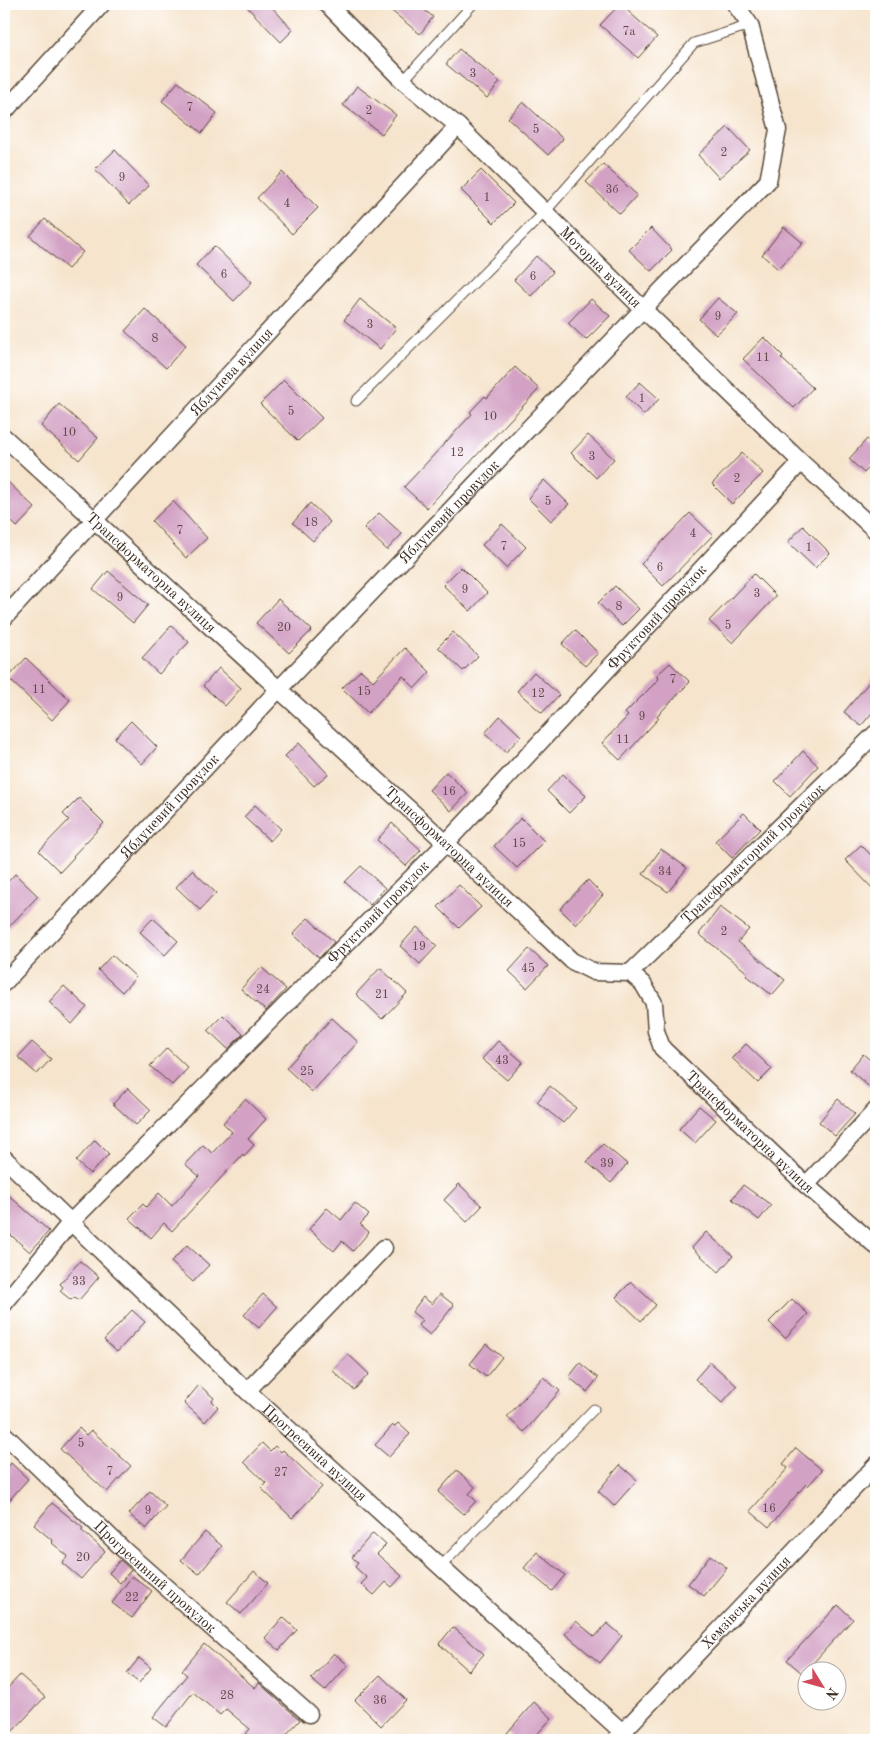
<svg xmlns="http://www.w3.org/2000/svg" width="880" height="1744" viewBox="0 0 880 1744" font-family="'Old Standard TT',serif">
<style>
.building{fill:#d3a1c4}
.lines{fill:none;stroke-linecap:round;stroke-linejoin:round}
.lane-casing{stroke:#574638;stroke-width:11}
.street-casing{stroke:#574638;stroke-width:19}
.lane{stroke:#fff;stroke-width:9}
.street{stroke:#fff;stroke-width:16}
.labels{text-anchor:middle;stroke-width:5;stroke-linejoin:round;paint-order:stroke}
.number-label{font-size:12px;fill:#614848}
.street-label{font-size:15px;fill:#3b2a1e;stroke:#fff}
</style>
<rect width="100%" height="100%" fill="#fff"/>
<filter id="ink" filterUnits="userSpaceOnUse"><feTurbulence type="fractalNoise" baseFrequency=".02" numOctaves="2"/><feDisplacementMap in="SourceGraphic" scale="10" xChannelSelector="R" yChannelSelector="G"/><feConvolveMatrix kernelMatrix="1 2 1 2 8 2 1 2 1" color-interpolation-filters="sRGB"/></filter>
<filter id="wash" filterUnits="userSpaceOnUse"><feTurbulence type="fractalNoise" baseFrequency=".0096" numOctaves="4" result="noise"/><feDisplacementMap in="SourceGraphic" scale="20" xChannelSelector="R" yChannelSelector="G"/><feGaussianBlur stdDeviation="1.12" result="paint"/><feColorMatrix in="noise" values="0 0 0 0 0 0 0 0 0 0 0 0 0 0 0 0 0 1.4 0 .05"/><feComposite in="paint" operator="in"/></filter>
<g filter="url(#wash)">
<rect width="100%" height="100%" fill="#f6e4cc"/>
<g id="blocks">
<g class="building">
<polygon points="244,4 269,4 293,30 281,42"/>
<polygon points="383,4 417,4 433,17 420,34"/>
<polygon points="620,4 657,37 638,58 600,25"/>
<polygon points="459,49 500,82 487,98 446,64"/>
<polygon points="178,82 217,113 202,133 162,101"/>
<polygon points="357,86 396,115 382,134 343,105"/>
<polygon points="523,102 563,139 548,155 508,118"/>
<polygon points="728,127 750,150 719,178 698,155"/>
<polygon points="115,150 149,186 129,205 95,169"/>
<polygon points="603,164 637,195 620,214 586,182"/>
<polygon points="481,170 514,203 494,223 461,190"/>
<polygon points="282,172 318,208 292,234 257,198"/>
<polygon points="45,219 83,252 68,269 30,236"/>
<polygon points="784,227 803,243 778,269 762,255"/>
<polygon points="651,228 672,250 651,271 629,250"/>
<polygon points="214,246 252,282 234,301 196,265"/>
<polygon points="536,256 553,272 531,296 514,280"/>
<polygon points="718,298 738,314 716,335 699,319"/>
<polygon points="360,299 396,328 380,349 344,320"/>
<polygon points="591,299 610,316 586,340 568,323"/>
<polygon points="145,309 186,345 166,368 125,331"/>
<polygon points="764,337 783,356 781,358 813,388 794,408 743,359"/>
<polygon points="515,367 539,389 427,508 404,487 472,414 470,412 485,396 487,398"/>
<polygon points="284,380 322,418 298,441 260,404"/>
<polygon points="640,382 659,399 644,415 626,397"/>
<polygon points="59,404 98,438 79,460 41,426"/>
<polygon points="588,435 614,459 596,478 571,453"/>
<polygon points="867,439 876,448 876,460 864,473 849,459"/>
<polygon points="742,453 763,473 732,504 712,484"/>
<polygon points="4,478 35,508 17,527 4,514"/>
<polygon points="544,480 569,504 551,521 528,498"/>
<polygon points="173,501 207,538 186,558 152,521"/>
<polygon points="310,503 330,522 313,541 293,523"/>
<polygon points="379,513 402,534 387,550 364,528"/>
<polygon points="690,513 713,535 663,586 641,564"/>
<polygon points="502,524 526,547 506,568 482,545"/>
<polygon points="803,526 830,553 815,568 788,542"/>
<polygon points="461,567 487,593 470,611 443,585"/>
<polygon points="108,571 148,605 133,623 93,589"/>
<polygon points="754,574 776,596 733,643 709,621"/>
<polygon points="615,586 639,609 622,626 598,603"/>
<polygon points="278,599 312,630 289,653 256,623"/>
<polygon points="171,626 189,642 159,674 142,658"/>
<polygon points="575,630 598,653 585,666 562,644"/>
<polygon points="453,632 478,656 463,671 438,647"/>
<polygon points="405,648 430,672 415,688 403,676 368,713 342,688 361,670 373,681"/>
<polygon points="26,658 70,700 52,720 8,678"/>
<polygon points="670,663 690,682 657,716 659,718 620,760 602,743 628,716 625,713 659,679 656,676"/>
<polygon points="219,668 241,688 225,706 203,686"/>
<polygon points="534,672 559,695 542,713 517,691"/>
<polygon points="876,674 876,708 861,726 844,712"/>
<polygon points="500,716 521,736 506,752 485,733"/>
<polygon points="131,721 157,747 142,764 115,738"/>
<polygon points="299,743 328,774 314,786 285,756"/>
<polygon points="803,751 818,766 790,796 775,781"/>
<polygon points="446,772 468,793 451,811 429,790"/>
<polygon points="563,774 586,796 569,813 547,791"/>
<polygon points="79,798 104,823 73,856 74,857 60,872 39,851 69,820 63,814"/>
<polygon points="255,805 281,829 270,841 244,817"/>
<polygon points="744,813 760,829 732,858 715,841"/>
<polygon points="521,818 544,841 517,868 494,846"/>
<polygon points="392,823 421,850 406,866 377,840"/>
<polygon points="861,845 876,860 876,892 845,860"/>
<polygon points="661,849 687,868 668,892 643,874"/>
<polygon points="361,866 385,888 370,905 345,882"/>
<polygon points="192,870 216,893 200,910 176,887"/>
<polygon points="15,874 38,896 4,932 4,886"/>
<polygon points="588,880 603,895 576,925 560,909"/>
<polygon points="459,885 481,907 459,928 438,907"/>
<polygon points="720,907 749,929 738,942 785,980 772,995 746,975 748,973 699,934"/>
<polygon points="153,918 178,941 165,955 140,932"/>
<polygon points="308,918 334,942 319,958 293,934"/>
<polygon points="417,927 437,946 420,964 400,946"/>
<polygon points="529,949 548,966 527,988 509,971"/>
<polygon points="112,955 136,977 122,992 98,970"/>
<polygon points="261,967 286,989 266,1011 241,989"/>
<polygon points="380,968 407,993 382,1019 356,994"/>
<polygon points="64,986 87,1007 72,1024 49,1002"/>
<polygon points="223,1015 243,1034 228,1049 208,1030"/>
<polygon points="332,1018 358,1042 312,1092 286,1068"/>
<polygon points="498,1041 523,1062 507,1080 482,1059"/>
<polygon points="32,1042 51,1059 37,1074 18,1057"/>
<polygon points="746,1044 772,1069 758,1083 732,1058"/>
<polygon points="167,1048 188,1068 172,1085 150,1066"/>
<polygon points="863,1054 876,1065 876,1093 850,1070"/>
<polygon points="550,1086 576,1108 563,1123 537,1102"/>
<polygon points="128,1088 151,1110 136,1125 113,1104"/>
<polygon points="245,1099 266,1119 248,1139 254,1145 244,1156 243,1154 172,1231 164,1223 151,1238 129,1218 143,1204 146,1207 159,1193 172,1206 199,1176 185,1164 203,1145 212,1153 232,1132 223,1123"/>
<polygon points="838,1099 855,1114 835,1136 819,1122"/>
<polygon points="699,1106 716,1120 695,1143 679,1129"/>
<polygon points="95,1140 109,1154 90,1174 76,1161"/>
<polygon points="603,1144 627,1164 611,1183 587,1162"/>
<polygon points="459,1184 482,1206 467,1222 444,1200"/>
<polygon points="743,1185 771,1205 759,1220 732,1199"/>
<polygon points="4,1191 49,1231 30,1252 4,1229"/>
<polygon points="355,1203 369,1215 360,1224 369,1232 353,1251 342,1241 334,1251 309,1229 327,1208 341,1220"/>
<polygon points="706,1232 733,1256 719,1272 692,1248"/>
<polygon points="187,1245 209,1265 193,1282 171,1262"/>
<polygon points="80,1261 99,1277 79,1300 75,1297 71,1300 60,1291 63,1287 60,1284"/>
<polygon points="631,1282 656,1305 641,1321 616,1297"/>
<polygon points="263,1294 277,1307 259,1328 244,1315"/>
<polygon points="440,1294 454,1305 430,1335 418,1325 422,1320 412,1312 423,1297 432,1304"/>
<polygon points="792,1299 808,1314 785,1338 769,1322"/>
<polygon points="132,1310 145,1322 117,1352 104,1340"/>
<polygon points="486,1344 502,1357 486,1377 470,1364"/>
<polygon points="348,1354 369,1374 354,1390 333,1371"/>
<polygon points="710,1362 737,1386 722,1403 695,1379"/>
<polygon points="580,1363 598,1378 587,1392 569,1377"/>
<polygon points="543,1377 560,1391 524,1432 507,1417"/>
<polygon points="199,1385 214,1398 212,1401 218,1407 205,1422 184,1403"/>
<polygon points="398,1423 410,1434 389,1457 375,1445 393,1425 395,1426"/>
<polygon points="79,1428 86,1435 91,1430 131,1466 107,1492 60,1449"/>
<polygon points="262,1443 270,1451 275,1446 281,1452 283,1450 322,1487 292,1518 261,1488 266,1483 244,1462"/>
<polygon points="796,1448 822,1470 808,1486 806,1484 769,1527 750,1511 788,1468 783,1464"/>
<polygon points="11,1463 28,1479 4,1506 4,1472"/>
<polygon points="620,1465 637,1480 614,1506 598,1491"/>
<polygon points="457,1470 475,1487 469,1494 476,1501 464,1514 438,1492"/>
<polygon points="150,1491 166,1506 146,1529 129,1514"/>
<polygon points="52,1503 83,1528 81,1530 105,1551 81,1579 62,1563 68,1556 52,1543 53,1541 34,1525"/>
<polygon points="205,1532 222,1546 199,1574 181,1560"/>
<polygon points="373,1533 386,1545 377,1554 402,1576 392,1587 386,1582 374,1595 361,1584 367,1578 355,1567 358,1563 352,1557"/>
<polygon points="537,1552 565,1575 552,1591 524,1568"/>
<polygon points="710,1555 727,1568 704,1596 688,1584"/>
<polygon points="120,1560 131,1570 120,1583 109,1573"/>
<polygon points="254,1571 268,1583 241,1614 227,1602"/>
<polygon points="132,1576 152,1591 132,1618 112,1603"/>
<polygon points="838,1605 853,1619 803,1674 787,1660"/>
<polygon points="283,1617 297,1630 279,1650 265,1638"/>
<polygon points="576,1621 595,1637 607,1623 622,1636 600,1663 565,1634"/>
<polygon points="453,1627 484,1654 469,1671 439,1644"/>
<polygon points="204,1644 255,1688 259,1683 300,1720 281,1740 240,1740 250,1729 226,1709 220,1715 193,1692 166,1727 153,1717 187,1675 182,1671"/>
<polygon points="334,1653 348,1665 325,1691 311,1679"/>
<polygon points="139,1658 151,1668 139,1683 127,1673"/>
<polygon points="20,1675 45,1697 12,1732 4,1725 4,1692"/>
<polygon points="380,1675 406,1700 381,1726 355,1700"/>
<polygon points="534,1702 552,1718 532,1740 516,1740 507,1733"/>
</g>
</g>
</g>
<g filter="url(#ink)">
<use href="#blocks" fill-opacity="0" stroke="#574638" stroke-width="1"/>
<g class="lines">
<g class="lane-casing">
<g id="lane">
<polyline points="403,81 473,4"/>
<polyline points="356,401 545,212 694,43 750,25"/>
<polyline points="441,1566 594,1409"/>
</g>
</g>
<g class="street-casing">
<g id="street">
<path id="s1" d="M327 4 403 81 458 126 643 309 801 462 876 531"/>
<polyline points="4,112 102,4"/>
<path id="s2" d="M4 437 446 843 572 961 594 972 630 973 643 984 654 1003 656 1031 662 1048 806 1185 876 1246"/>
<path id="s3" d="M4 618 458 126"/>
<path id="s4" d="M630 973 876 733"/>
<path id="s5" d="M4 983 278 690 643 309 768 181 778 130 750 25 735 4"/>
<path id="s6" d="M4 1158 247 1391 631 1740"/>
<polyline points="806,1185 876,1110"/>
<path id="s7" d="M4 1304 70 1223 446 843 801 462"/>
<polyline points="247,1391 384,1248"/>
<path id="s8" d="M4 1434 124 1550 309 1714"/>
<path id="s9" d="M615 1740 876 1465"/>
</g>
</g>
<use href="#lane" class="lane"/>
<use href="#street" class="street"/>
</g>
</g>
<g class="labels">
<g class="number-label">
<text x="629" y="35">7а</text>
<text x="473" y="77">3</text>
<text x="190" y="111">7</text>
<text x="369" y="114">2</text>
<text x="536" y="133">5</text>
<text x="724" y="156">2</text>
<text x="122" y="181">9</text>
<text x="612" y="193">3б</text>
<text x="487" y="201">1</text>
<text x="287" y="207">4</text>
<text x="224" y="278">6</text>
<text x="533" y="280">6</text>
<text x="718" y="320">9</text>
<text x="370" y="328">3</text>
<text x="155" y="342">8</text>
<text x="763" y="361">11</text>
<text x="642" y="402">1</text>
<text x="291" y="415">5</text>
<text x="490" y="420">10</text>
<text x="69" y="436">10</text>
<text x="457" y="456">12</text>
<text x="592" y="460">3</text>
<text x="737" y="482">2</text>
<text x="548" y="505">5</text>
<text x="311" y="526">18</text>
<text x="180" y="534">7</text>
<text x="693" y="537">4</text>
<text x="504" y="550">7</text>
<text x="809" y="551">1</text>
<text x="660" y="571">6</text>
<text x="465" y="593">9</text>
<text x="757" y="597">3</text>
<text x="120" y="601">9</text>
<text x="619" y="610">8</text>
<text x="728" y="629">5</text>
<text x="284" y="631">20</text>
<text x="673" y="683">7</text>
<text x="39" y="693">11</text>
<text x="364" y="695">15</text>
<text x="538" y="697">12</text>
<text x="642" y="720">9</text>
<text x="623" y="743">11</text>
<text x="449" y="795">16</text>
<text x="519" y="847">15</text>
<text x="665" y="875">34</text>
<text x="724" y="935">2</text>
<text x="419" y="950">19</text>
<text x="528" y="972">45</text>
<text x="263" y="993">24</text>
<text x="382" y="998">21</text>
<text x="502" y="1064">43</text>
<text x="307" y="1075">25</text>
<text x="607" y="1167">39</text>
<text x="79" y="1285">33</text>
<text x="81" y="1447">5</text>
<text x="110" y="1475">7</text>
<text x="281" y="1476">27</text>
<text x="769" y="1512">16</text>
<text x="148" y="1514">9</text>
<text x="83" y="1561">20</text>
<text x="132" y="1601">22</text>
<text x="227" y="1699">28</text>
<text x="380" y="1704">36</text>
</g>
<g class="street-label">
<text dy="5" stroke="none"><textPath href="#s1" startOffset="380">Моторна вулиця</textPath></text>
<text dy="5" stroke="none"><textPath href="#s3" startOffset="335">Яблунева вулиця</textPath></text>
<text dy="5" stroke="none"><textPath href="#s5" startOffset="648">Яблуневий провулок</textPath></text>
<text dy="5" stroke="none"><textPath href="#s2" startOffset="200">Трансформаторна вулиця</textPath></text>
<text dy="5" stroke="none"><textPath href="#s7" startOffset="948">Фруктовий провулок</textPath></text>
<text dy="5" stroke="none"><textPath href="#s5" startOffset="242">Яблуневий провулок</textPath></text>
<text dy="5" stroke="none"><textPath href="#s2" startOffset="605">Трансформаторна вулиця</textPath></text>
<text dy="5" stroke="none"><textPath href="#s4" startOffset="171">Трансформаторний провулок</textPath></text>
<text dy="5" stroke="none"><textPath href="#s7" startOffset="542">Фруктовий провулок</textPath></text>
<text dy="5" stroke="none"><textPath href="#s2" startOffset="1040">Трансформаторна вулиця</textPath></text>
<text dy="5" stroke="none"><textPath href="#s6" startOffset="428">Прогресивна вулиця</textPath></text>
<text dy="5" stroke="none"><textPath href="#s8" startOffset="208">Прогресивний провулок</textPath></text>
<text dy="5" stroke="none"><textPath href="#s9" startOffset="190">Хемзівська вулиця</textPath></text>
</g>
</g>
<rect width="880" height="1744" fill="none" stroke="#fff" stroke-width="20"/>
<g transform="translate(822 1686) rotate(127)"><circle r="24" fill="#ffffff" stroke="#b1aaa5"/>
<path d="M0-4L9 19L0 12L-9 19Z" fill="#d1495b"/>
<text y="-8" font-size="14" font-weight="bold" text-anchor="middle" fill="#3b2a1e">N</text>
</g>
</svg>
